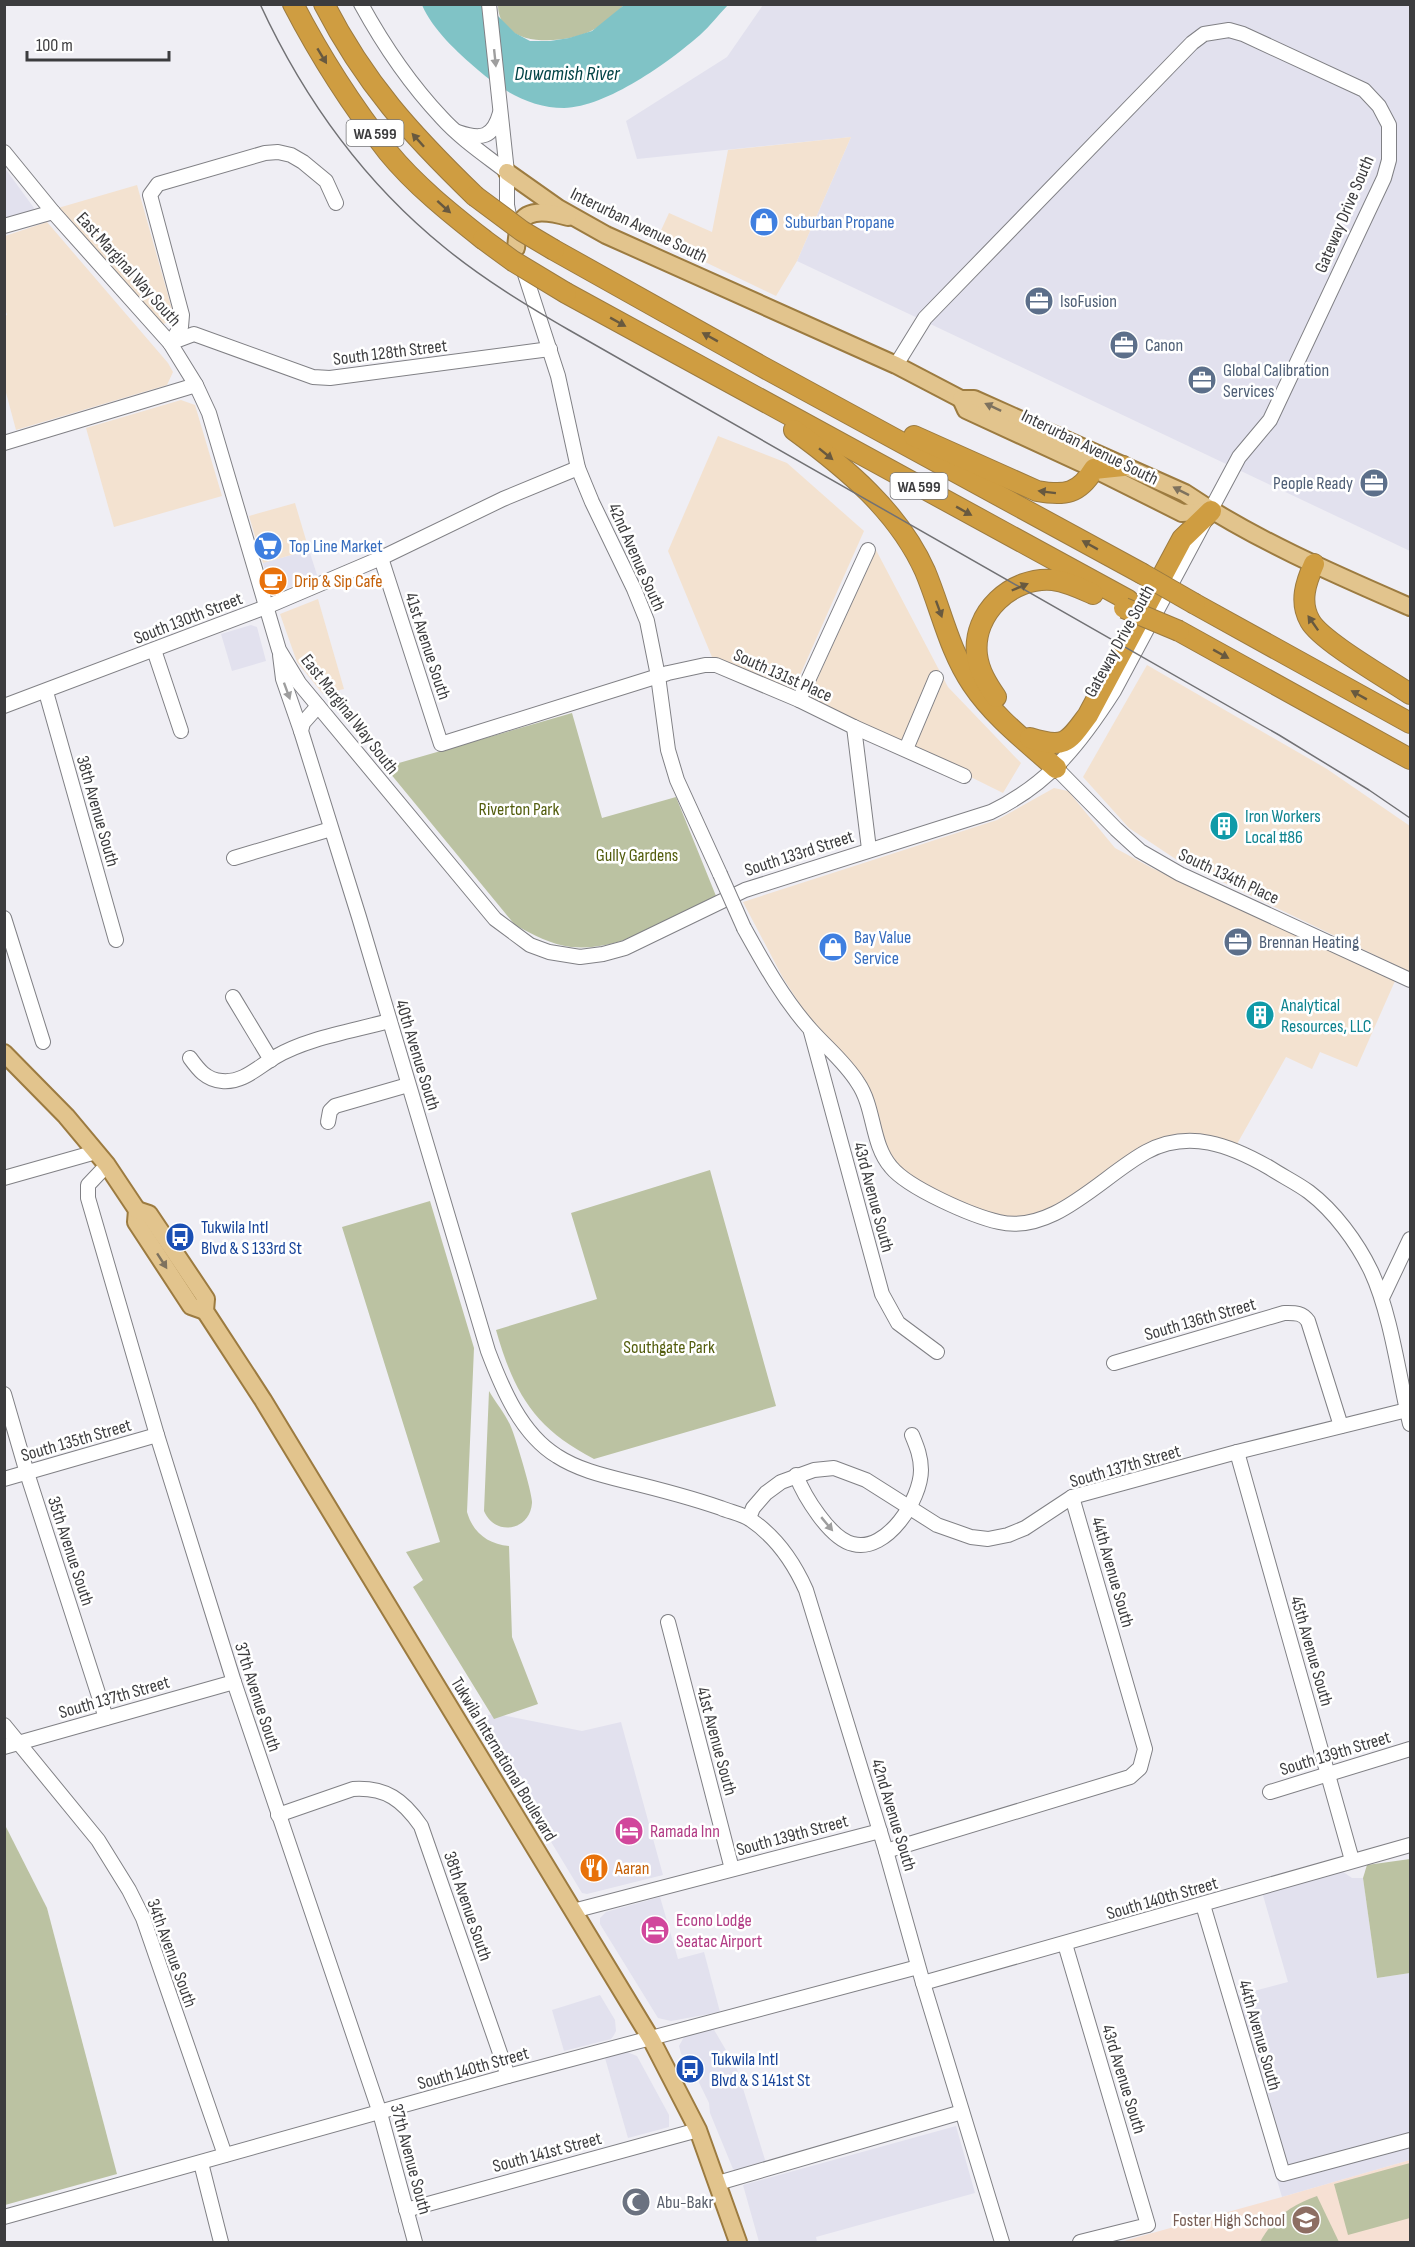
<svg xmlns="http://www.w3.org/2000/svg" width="1415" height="2247" viewBox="0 0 1415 2247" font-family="'Sofia Sans Condensed',sans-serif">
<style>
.built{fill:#e2e1ee}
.industrial{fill:#f3e2d0}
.education{fill:#f6e0d3}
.green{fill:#bbc2a2}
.water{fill:#80c3c6}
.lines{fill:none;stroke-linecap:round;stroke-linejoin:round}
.minor-casing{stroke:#808085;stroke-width:16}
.major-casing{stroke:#9c7b40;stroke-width:20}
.highway-casing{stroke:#9c7b40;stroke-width:22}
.minor{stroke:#fff;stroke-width:14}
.major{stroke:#e2c48d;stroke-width:16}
.highway{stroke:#cf9d41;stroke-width:20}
.tram{stroke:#717174;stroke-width:1.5}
.minor-bridge-casing{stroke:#808085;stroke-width:16;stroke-linecap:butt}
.highway-bridge-casing{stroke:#9c7b40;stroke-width:22;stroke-linecap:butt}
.minor-bridge{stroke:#fff;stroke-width:14}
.highway-bridge{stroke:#cf9d41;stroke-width:20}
.oneway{fill:#68593f}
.oneway2{fill:#9e9e9e}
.oneway3{fill:#7e725e}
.labels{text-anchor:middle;stroke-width:5;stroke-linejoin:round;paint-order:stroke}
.shield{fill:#fff;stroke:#767678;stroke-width:1.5}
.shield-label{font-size:16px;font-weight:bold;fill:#3c3c3e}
.street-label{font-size:18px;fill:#3c3c3e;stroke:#fff}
.shop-label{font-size:18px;fill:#366cbe;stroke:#fff;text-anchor:start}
.service-label{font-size:18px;fill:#4e5e75;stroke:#fff;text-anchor:start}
.food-label{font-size:18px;fill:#c56008;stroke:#fff;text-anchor:start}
.park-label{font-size:18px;fill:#535d0e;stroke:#fff}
.culture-label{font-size:18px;fill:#0d838f;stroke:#fff;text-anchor:start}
.transit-label{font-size:18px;fill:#164399;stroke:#fff;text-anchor:start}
.hotel-label{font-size:18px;fill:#b23c85;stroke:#fff;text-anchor:start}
.worship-label{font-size:18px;fill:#5b616d;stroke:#fff;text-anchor:start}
.education-label{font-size:18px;fill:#785e54;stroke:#fff;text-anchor:end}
.water-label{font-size:20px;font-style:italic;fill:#014346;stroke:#fff}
</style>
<rect width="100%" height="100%" fill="#efeef4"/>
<g class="built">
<polygon points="763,5 1410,5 1410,551 797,261 851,137 637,159 626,121 727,57"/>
<polygon points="4,167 34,208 33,211 4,221"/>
<polygon points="309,550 318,578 279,591 270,590 263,563"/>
<polygon points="251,625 257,627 266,661 232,671 221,634"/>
<polygon points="496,1714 582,1731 621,1722 663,1875 587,1894 582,1893 478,1721 488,1715"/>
<polygon points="1339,1869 1352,1878 1363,1878 1377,1978 1410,1973 1410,2160 1282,2197 1223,1999 1288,1982 1262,1892"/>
<polygon points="660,1897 678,1959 704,1952 720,2012 671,2021 658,2018 600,1924 600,1918 606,1912"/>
<polygon points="600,1995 615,2020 616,2031 614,2035 611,2039 564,2051 552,2010"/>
<polygon points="713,2028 737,2069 766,2163 736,2171 733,2169 710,2113 709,2103 687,2058 681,2054 679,2046 684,2037"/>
<polygon points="627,2052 637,2056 669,2115 669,2127 628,2138 605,2058"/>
<polygon points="956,2126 975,2193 816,2237 817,2242 759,2242 743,2185"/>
</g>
<g class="industrial">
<polygon points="851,137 797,261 776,296 657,239 669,213 712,232 728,150"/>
<polygon points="137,185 175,320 163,324 58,208"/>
<polygon points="47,222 168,363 173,372 167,385 16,430 5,389 4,316 7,315 4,306 5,236"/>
<polygon points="181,400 195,405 222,496 114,527 86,428"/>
<polygon points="718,436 787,463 864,531 793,691 712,657 668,551"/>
<polygon points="295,503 309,550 263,563 249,516"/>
<polygon points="876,550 948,687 1021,763 1003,793 809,697"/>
<polygon points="318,599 344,689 323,694 297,662 280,614"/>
<polygon points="1147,665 1327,769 1410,826 1410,972 1177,860 1129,828 1083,777"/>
<polygon points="1054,788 1068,791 1115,848 1152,868 1395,981 1357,1067 1320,1052 1312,1069 1286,1057 1237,1144 1202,1134 1178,1135 1042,1212 1031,1217 1010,1219 974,1208 937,1191 909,1175 896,1165 889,1154 872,1096 814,1026 783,978 743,902 997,820"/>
</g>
<polygon class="education" points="1410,2160 1410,2242 1120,2242 1282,2197"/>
<g class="green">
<path d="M498 5H624C614 14 604 25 591 31 563 45 498 48 498 5Z"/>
<path d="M572 713 602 818 676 797 716 896C671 918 623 952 571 947 552 945 532 934 515 925L385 767Z"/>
<path d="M710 1170 776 1406 594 1459C534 1428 514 1393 496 1330L597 1299 571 1213Z"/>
<path d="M430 1201 474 1348 467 1512C473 1533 488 1544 509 1546L512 1637 538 1704 494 1719 413 1587 423 1580 406 1552 440 1542 342 1227Z"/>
<path d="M489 1391C496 1403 506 1415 511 1427 515 1436 533 1495 532 1503 530 1531 495 1537 484 1511Z"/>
<polygon points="5,1825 47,1908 117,2174 5,2205"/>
<polygon points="1410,1859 1410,1973 1377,1978 1363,1878 1367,1865"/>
<polygon points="1410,2163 1410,2218 1348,2235 1334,2184"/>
<path d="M1317 2196 1339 2242H1260C1273 2218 1291 2205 1317 2196Z"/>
</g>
<path class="water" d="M422 5H487L515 33 530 41H550L569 38 592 31 624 5H728C718 15 710 26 700 35 669 62 607 107 564 108 532 108 502 91 478 70 457 52 433 30 422 5Z"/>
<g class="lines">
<g class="minor-casing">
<g id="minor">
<path d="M361 4C384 46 410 84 442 118 461 139 485 155 507 172"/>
<polyline points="489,4 507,172 507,205 511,226"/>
<path d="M458 132C481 140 493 138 500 113"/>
<path d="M4 152 53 212 170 343 196 385 209 413 279 650 299 683 495 919 530 945 549 952 580 957 603 954 625 948 745 890 991 812C1049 784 1080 744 1114 691L1239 457 1270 420 1384 178 1389 160V125L1379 106 1364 90 1243 34 1229 30 1204 34 1192 43 925 318 896 365"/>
<polyline points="4,226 53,212"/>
<polyline points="522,265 558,376 578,468 592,502 634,589 647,621 658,676 668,750 677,780 720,874"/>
<polyline points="170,343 194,334 313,377 330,378 550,349"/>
<polyline points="170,343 181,327 182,315 150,195 158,184 265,153 278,152 291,155 303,162 326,181 336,203"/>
<polyline points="4,443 196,385"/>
<polyline points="381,558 441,744 668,673 705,665 716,665 799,700 854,727 964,776"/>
<polyline points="154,650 181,731"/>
<polyline points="280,655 283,679 301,731"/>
<polyline points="46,692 116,940"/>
<polyline points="799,700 868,550"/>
<polyline points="4,706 266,607 381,558 503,499 578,468"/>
<path d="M318 706 303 723 301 731 359 917 488 1351C502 1388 521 1434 557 1456 577 1469 601 1475 625 1481 658 1489 689 1497 721 1508 730 1512 743 1514 751 1520 776 1537 794 1563 806 1590L886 1851 923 1983 1002 2242"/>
<polyline points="854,727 869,849"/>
<polyline points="906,749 936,678"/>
<polyline points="1056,768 1116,829 1140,851 1180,874 1410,980"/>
<polyline points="234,858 331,829"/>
<polyline points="4,918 43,1042"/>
<path d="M744 928C764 964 784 1000 811 1030 827 1048 845 1062 858 1083 875 1108 871 1144 891 1167 908 1188 972 1216 999 1222 1053 1235 1102 1176 1146 1152 1189 1129 1230 1145 1270 1168 1282 1176 1297 1183 1309 1192 1334 1211 1357 1242 1371 1271 1391 1314 1399 1377 1410 1424"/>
<polyline points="233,997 271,1060"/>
<polyline points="811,1032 882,1294 898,1323 937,1352"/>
<path d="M190 1058C198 1069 206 1080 222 1081 243 1083 258 1067 275 1057 307 1038 353 1031 389 1021"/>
<polyline points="328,1122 330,1111 335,1106 408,1085"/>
<polyline points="107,1165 88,1185 88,1198 157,1435 234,1682 380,2113 415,2242"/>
<polyline points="4,1178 96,1152"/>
<polyline points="1382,1298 1410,1239"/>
<path d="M1114 1363 1284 1313C1294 1313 1302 1312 1308 1321L1341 1426"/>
<polyline points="4,1394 27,1473 106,1718"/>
<polyline points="1237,1452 1352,1860"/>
<path d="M796 1475C804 1496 830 1539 853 1544 887 1553 921 1499 921 1470 921 1457 917 1447 912 1435"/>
<polyline points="4,1479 157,1435"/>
<polyline points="749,1518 753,1508 766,1493 781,1482 814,1470 834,1468 866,1480 937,1525 971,1537 988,1539 1008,1535 1025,1528 1072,1497 1237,1452 1407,1410"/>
<polyline points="668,1622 732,1869"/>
<polyline points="4,1725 98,1840 129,1890 143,1918 225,2155"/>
<polyline points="4,1747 234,1682"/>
<polyline points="1270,1792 1410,1749"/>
<path d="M278 1815 353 1789C386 1787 403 1800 421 1826L508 2076"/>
<polyline points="886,1851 1130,1777 1140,1768 1145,1749 1072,1497"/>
<polyline points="1203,1905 1283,2174 1410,2140"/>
<polyline points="573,1911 880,1831"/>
<polyline points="1065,1944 1148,2225 1080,2242"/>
<polyline points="923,1983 1410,1845"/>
<polyline points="201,2163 221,2242"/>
<polyline points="718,2183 962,2112"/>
<polyline points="406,2210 698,2130"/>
<polyline points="4,2217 508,2076 918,1967"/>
</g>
</g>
<g class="major-casing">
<g id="major">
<path d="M507 172 558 208 606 235 896 365 961 399H974L1185 493C1253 539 1334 574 1410 607"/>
<path d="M516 248C517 240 517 231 520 224 527 207 554 213 568 217"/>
<polyline points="961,399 966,410 1094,469 1182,513 1211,511"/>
<polyline points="4,1053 66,1116 107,1165 137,1210 136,1222 191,1306 205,1311"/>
<polyline points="137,1210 149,1214 206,1299 205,1311 263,1400 651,2039 698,2130 738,2242"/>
</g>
</g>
<g class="highway-casing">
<g id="highway">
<path d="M293 4C320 56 352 106 388 152 415 185 450 213 483 239"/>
<path d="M324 4C365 84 411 134 475 196"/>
<polyline points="554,250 761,366 1141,573"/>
<polyline points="566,293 1128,600"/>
<path d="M794 430C846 468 898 511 925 571 941 609 949 650 972 684 994 717 1027 742 1056 768"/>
<path d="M914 436 1037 491C1065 496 1079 494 1094 469L1123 466"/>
<path d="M1314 564C1306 582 1299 602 1310 621 1321 641 1388 679 1410 694"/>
<polyline points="1195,604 1410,723"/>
<polyline points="1179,631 1410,759"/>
<path d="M996 697C987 684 979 671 977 655 972 613 1012 576 1053 580 1068 582 1080 588 1093 594"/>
<path d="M1030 738C1066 749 1068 742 1088 715L1182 539 1211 511"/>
</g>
</g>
<use href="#minor" class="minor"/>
<use href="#major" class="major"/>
<use href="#highway" class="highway"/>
<path class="tram" d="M260 4C303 97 364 182 444 247 483 279 526 305 569 330L1279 735 1369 790 1410 818"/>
<g class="minor-bridge-casing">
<polyline id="minor-bridge" points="720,874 744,928"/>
</g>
<g class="highway-bridge-casing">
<g id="highway-bridge">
<polyline points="475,196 522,231 554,250"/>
<polyline points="483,239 513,261 566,293"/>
<polyline points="1141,573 1195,604"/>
<polyline points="1124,608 1179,631"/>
</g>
</g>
<use href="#minor-bridge" class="minor-bridge"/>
<use href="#highway-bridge" class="highway-bridge"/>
</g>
<defs><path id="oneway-solid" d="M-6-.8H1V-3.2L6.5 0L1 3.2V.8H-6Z" transform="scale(1.5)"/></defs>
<g class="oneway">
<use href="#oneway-solid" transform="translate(322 56) rotate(59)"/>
<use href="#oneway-solid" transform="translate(418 140) rotate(-132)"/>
<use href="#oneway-solid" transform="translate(444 207) rotate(42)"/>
<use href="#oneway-solid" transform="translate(618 322) rotate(29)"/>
<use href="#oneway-solid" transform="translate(710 337) rotate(-151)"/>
<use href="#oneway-solid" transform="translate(826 454) rotate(39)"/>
<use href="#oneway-solid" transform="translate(1047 492) rotate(-173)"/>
<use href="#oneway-solid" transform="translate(964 511) rotate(29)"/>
<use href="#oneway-solid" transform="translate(1090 545) rotate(-151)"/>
<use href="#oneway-solid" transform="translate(1020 587) rotate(-23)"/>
<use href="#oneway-solid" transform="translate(939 609) rotate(70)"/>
<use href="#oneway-solid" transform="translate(1313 623) rotate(-125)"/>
<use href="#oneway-solid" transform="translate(1221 654) rotate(29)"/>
<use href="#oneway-solid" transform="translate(1359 695) rotate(-151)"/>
</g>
<g class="oneway2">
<use href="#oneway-solid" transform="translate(495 58) rotate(84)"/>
<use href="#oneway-solid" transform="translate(287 691) rotate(70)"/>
<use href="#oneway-solid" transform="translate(827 1524) rotate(50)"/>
</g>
<g class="oneway3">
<use href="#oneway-solid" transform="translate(993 407) rotate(-155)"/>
<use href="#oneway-solid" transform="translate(1181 491) rotate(-153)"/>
<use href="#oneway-solid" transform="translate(162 1261) rotate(57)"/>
</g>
<defs>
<g id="shop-disc" transform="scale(1.5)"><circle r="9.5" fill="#3f7fe0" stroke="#fff"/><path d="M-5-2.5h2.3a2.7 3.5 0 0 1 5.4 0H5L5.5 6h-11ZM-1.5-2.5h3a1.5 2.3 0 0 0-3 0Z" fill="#fff"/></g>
<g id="office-disc" transform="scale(1.5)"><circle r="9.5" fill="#5c6f8a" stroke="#fff"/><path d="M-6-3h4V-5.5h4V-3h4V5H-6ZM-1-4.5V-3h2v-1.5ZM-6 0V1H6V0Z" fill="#fff"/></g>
<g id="supermarket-disc" transform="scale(1.5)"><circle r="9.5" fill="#3f7fe0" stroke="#fff"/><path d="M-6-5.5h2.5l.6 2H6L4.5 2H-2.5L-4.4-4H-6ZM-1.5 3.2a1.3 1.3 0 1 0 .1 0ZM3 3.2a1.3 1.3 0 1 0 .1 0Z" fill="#fff"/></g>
<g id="cafe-disc" transform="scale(1.5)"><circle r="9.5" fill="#e8710a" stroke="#fff"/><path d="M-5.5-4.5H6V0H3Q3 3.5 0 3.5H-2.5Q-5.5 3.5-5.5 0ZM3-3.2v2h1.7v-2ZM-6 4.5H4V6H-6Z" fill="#fff"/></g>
<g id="building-disc" transform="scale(1.5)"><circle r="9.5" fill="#0f9aa8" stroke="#fff"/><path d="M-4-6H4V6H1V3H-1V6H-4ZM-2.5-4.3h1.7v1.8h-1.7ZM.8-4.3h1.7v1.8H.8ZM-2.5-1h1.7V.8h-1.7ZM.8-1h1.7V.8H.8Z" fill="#fff"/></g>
<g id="bus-disc" transform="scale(1.5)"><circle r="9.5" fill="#1a4fb4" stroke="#fff"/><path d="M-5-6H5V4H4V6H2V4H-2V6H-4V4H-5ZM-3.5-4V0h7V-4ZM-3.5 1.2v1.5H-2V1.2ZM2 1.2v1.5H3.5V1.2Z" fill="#fff"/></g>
<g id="hotel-disc" transform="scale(1.5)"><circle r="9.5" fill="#d1479c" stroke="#fff"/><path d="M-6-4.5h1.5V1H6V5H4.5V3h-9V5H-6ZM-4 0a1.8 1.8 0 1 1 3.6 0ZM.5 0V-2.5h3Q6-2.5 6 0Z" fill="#fff"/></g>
<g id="restaurant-disc" transform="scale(1.5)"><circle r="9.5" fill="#e8710a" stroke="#fff"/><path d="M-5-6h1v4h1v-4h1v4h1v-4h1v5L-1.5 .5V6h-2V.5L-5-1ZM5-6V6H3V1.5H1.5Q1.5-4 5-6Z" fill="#fff"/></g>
<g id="mosque-disc" transform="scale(1.5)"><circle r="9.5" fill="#6b7280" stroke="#fff"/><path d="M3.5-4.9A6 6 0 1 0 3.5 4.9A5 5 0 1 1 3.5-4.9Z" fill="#fff"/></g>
<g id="school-disc" transform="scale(1.5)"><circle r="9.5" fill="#8d6e63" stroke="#fff"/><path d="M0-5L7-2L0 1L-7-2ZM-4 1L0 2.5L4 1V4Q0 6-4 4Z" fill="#fff"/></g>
</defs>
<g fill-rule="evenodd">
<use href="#shop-disc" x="764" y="222"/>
<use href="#office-disc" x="1039" y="301"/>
<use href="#office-disc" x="1124" y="345"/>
<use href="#office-disc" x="1202" y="380"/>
<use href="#office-disc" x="1374" y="483"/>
<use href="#supermarket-disc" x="268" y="546"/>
<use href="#cafe-disc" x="273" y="581"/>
<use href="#building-disc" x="1224" y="826"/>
<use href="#office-disc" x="1238" y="942"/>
<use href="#shop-disc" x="833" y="947"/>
<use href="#building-disc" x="1260" y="1015"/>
<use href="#bus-disc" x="180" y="1237"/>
<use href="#hotel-disc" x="629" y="1831"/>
<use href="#restaurant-disc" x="594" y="1868"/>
<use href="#hotel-disc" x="655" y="1930"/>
<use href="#bus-disc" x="690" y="2069"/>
<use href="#mosque-disc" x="636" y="2202"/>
<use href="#school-disc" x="1306" y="2220"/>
</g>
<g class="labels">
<g class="shield">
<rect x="346.5" y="120" width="57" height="26" rx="4.5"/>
<rect x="890.5" y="473" width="57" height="26" rx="4.5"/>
</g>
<g class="shield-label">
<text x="375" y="139">WA 599</text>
<text x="919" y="492">WA 599</text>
</g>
<g class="street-label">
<text transform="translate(1344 214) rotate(-67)" y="6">Gateway Drive South</text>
<text transform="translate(639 225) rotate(26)" y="6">Interurban Avenue South</text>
<text transform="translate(129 269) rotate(48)" y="6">East Marginal Way South</text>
<text transform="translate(390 352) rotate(-7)" y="6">South 128th Street</text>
<text transform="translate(1090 447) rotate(26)" y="6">Interurban Avenue South</text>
<text transform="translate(637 557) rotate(66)" y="6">42nd Avenue South</text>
<text transform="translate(188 618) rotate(-21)" y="6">South 130th Street</text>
<text transform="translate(1119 641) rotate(-61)" y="6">Gateway Drive South</text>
<text transform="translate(428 646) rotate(72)" y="6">41st Avenue South</text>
<text transform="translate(783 675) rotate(24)" y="6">South 131st Place</text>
<text transform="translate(350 714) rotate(52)" y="6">East Marginal Way South</text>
<text transform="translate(98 811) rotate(74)" y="6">38th Avenue South</text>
<text transform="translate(799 853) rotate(-18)" y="6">South 133rd Street</text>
<text transform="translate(1229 876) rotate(25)" y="6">South 134th Place</text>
<text transform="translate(418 1055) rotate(73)" y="6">40th Avenue South</text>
<text transform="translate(874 1197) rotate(75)" y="6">43rd Avenue South</text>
<text transform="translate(1200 1319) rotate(-16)" y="6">South 136th Street</text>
<text transform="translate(76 1440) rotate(-16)" y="6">South 135th Street</text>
<text transform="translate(1125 1466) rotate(-16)" y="6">South 137th Street</text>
<text transform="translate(71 1551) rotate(72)" y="6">35th Avenue South</text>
<text transform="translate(1113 1572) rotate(74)" y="6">44th Avenue South</text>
<text transform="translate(1312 1651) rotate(74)" y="6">45th Avenue South</text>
<text transform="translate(114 1697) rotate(-16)" y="6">South 137th Street</text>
<text transform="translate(258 1697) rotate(72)" y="6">37th Avenue South</text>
<text transform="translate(717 1741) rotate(75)" y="6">41st Avenue South</text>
<text transform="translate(1335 1753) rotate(-17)" y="6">South 139th Street</text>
<text transform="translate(504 1759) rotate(59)" y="6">Tukwila International Boulevard</text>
<text transform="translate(894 1815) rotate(73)" y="6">42nd Avenue South</text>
<text transform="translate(792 1835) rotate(-15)" y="6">South 139th Street</text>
<text transform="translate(1162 1898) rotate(-16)" y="6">South 140th Street</text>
<text transform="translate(468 1906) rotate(71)" y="6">38th Avenue South</text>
<text transform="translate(172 1953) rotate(70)" y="6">34th Avenue South</text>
<text transform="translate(1260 2035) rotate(74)" y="6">44th Avenue South</text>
<text transform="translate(473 2068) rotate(-16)" y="6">South 140th Street</text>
<text transform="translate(1124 2079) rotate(73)" y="6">43rd Avenue South</text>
<text transform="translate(547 2152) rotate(-15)" y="6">South 141st Street</text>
<text transform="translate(411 2159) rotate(75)" y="6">37th Avenue South</text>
</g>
<g class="shop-label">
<text x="785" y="228">Suburban Propane</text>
<text x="289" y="552">Top Line Market</text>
<text x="854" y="943">Bay Value<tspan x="854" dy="21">Service</tspan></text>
</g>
<g class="service-label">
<text x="1060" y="307">IsoFusion</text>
<text x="1145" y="351">Canon</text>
<text x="1223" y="376">Global Calibration<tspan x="1223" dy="21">Services</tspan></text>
<text x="1353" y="489" text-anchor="end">People Ready</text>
<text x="1259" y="948">Brennan Heating</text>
</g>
<g class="food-label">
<text x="294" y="587">Drip &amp; Sip Cafe</text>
<text x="615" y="1874">Aaran</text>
</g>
<g class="park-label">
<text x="519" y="815">Riverton Park</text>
<text x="637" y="861">Gully Gardens</text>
<text x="669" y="1353">Southgate Park</text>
</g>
<g class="culture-label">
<text x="1245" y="822">Iron Workers<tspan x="1245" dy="21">Local #86</tspan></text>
<text x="1281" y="1011">Analytical<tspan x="1281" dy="21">Resources, LLC</tspan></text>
</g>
<g class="transit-label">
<text x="201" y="1233">Tukwila Intl<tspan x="201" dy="21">Blvd &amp; S 133rd St</tspan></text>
<text x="711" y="2065">Tukwila Intl<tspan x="711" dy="21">Blvd &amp; S 141st St</tspan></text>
</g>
<g class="hotel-label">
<text x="650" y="1837">Ramada Inn</text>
<text x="676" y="1926">Econo Lodge<tspan x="676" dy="21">Seatac Airport</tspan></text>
</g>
<g class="worship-label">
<text x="657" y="2208">Abu-Bakr</text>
</g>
<g class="education-label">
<text x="1285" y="2226">Foster High School</text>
</g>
<g class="water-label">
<text x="567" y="80">Duwamish River</text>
</g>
</g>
<rect width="1415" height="2247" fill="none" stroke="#3c3c3e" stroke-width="12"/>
<path d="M27 51v9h142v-9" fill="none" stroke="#3c3c3e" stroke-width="3"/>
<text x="36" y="51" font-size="18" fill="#3c3c3e" stroke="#ffffff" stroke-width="4.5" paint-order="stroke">100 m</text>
</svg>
